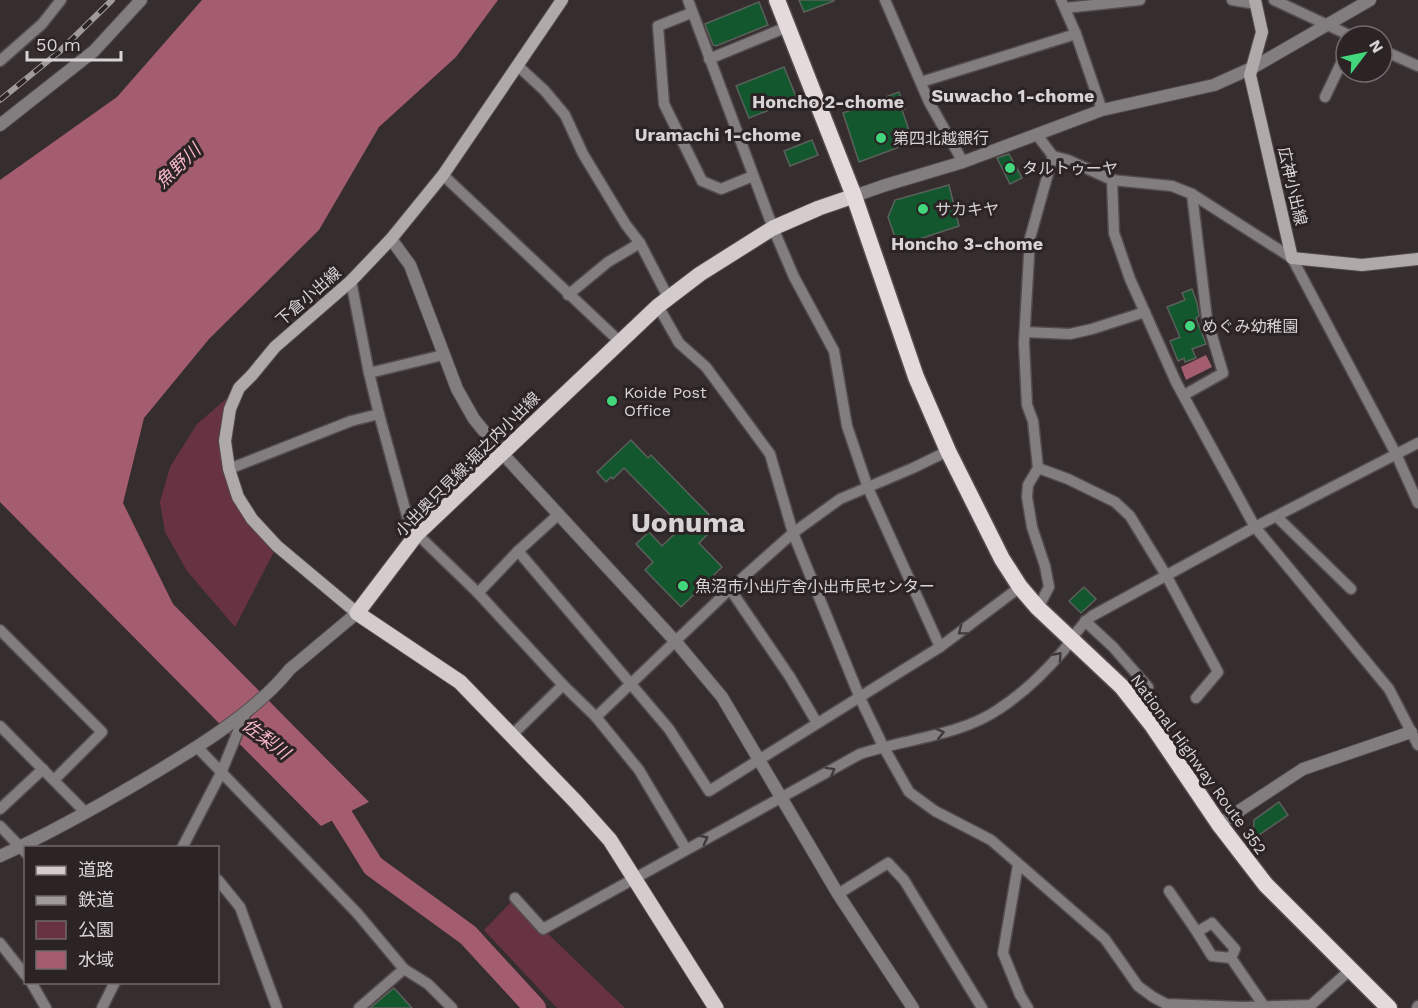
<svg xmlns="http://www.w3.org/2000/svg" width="1418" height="1008" viewBox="0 0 1418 1008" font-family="'Work Sans','Noto Sans JP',sans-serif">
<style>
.green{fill:#683341}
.water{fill:#a45d6f}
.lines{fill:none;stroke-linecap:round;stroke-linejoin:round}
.river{stroke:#a45d6f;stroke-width:22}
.building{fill:#13572e;stroke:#5a615b;stroke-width:1.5}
.minor-casing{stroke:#534b4d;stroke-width:13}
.tertiary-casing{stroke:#534b4d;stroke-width:14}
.secondary-casing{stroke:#534b4d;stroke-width:14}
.primary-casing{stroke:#534b4d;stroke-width:17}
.trunk-casing{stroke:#534b4d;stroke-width:19}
.minor{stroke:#827d7e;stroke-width:10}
.tertiary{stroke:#827d7e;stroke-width:12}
.secondary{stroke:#b0a9aa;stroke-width:12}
.primary{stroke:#d4cbcd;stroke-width:15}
.trunk{stroke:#e4dadc;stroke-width:16}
.rail-casing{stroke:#a09a9b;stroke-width:6}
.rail{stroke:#2c2325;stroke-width:4;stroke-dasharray:11;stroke-linecap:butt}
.oneway{stroke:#423a3b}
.poi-dot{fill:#42d77c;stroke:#2c2325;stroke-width:2}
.labels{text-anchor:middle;stroke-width:6;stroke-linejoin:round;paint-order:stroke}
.poi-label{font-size:16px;fill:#d8d3d4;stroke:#2c2325;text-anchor:start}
.street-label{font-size:16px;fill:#d8d3d4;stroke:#2c2325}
.neighbourhood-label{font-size:18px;font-weight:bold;fill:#d8d3d4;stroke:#2c2325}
.water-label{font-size:18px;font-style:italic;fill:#f7b8c6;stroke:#2c2325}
.town-label{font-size:28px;font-weight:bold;fill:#d8d3d4;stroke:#2c2325}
</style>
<rect width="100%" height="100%" fill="#362d2f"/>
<g class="green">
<polygon points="239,388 226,424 238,497 277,546 235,627 187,571 165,532 160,502 170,467 197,424"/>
<polygon points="515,898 543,929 625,1008 557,1008 484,930"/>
</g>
<g class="water">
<polygon points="202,0 498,0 456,57 379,127 319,230 209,339 144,418 123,503 173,604 369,802 321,826 0,502 0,180 117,97"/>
<polygon points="1206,355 1212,367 1186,380 1181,367"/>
</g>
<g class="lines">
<polyline class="river" points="324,793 335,805 373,866 468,935 535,1008"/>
</g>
<g class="building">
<polygon points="799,0 834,0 834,1 804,12"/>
<polygon points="759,2 768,25 716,46 713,45 705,24"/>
<polygon points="784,67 797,99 749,118 736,86"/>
<polygon points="899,92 905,109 902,110 913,142 859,162 843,113"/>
<polygon points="812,140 818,155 790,166 784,151"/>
<polygon points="1009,154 1022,178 1010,184 997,158"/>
<polygon points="949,185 959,226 898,246 888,217 895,200"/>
<polygon points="1192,289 1197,303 1199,316 1196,318 1206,344 1192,349 1196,358 1185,362 1184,358 1178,361 1170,341 1180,337 1167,307 1185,300 1182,293"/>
<polygon points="631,440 648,458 651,455 718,524 699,543 722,567 681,607 645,570 653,562 636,544 649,532 662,546 682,527 624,468 613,479 611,477 606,482 597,472"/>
<polygon points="1084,587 1096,599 1081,613 1069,601"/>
<polygon points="1279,802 1288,815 1253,839 1254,820"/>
<polygon points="394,988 412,1008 370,1008"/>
</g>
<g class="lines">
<g class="minor-casing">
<g id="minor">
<polyline points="688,0 773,228 794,277 834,351 847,426 868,488 940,647"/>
<polyline points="885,0 929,102 963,162"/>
<polyline points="1061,0 1076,34 1102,110"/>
<polyline points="1232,0 1256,4"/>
<polyline points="1274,0 1351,36"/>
<polyline points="1065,8 1140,0"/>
<polyline points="691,13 658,26 664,104 702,181 721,189 753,176"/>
<polyline points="1382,50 1418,66"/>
<polyline points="709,59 787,27"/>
<polyline points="0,61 42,24 61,0"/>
<polyline points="518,66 545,91 565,115 583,154 626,225 640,243 669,299"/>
<polyline points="921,82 1076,34"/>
<polyline points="1325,97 1346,53"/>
<polyline points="1037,135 1053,156 1068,160 1112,180 1172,186 1192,194 1292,258 1396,454 1418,503"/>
<polyline points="443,175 619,341"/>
<polyline points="1112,180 1114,233 1130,279 1176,382 1196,419 1255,527 1389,689 1418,745"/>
<polyline points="351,281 369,373 379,414 407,516 417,534 478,593 563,685 596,717 639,770 686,849"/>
<polyline points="568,295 608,262 640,243"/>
<polyline points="658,306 679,343 706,367 770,454 793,533 860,698 883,746 909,792 935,811 991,840 1105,939 1138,986 1153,997 1166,1004 1242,1007 1311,1005 1350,970"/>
<polyline points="1025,332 1070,334 1092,329 1145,312"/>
<polyline points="369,373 443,355"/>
<polyline points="1184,395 1223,373 1207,319 1192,194"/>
<polyline points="1038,468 1068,479 1115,502 1130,516 1166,575 1218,672 1196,698"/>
<polyline points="229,469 351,421 379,414"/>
<polyline points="1277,517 1351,589"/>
<polyline points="518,551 669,729 709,791 940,647 1020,587"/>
<polyline points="730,589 790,677 817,723"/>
<polyline points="478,593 518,551 559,514"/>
<polyline points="1038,608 1049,587 1045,566 1032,527 1027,497 1028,485 1038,468 1033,421 1027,405 1024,343 1030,238 1053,156"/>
<polyline points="1085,621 1113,647 1148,687 1135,704"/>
<polyline points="0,630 102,732 54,780"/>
<polyline points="596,717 730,589 793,533 840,499 913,468 948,451"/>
<polyline points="0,726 86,813"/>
<polyline points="511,736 563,685"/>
<polyline points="198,748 357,913 404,969 428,984 452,1008"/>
<polyline points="0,809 43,769"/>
<polyline points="0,826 26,853"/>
<polyline points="182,848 221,773 246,712"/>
<polyline points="1018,865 1003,953 1020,995 1028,1008"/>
<polyline points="218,880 240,907 277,1008"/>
<polyline points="1169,891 1197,932"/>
<polyline points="838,894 888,863 904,880 982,1008"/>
<path d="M515 898 543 929 860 754C904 739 960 736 999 709 1022 694 1045 672 1063 651 1073 639 1079 625 1092 616L1255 527 1418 443"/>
<polyline points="0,943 26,976"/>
<polyline points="1231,958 1212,956 1197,932 1212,923 1235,949 1231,958 1264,1006"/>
<polyline points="31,982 46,1008"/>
<polyline points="102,1008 115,982"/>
<polyline points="359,1008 404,969"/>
<polyline points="1417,1008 1418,1006"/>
</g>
</g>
<g class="tertiary-casing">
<g id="tertiary">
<polyline points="0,125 94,51 141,0"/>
<polyline points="854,196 886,185 963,162 1102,110 1214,85 1254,67 1370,0"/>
<polyline points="391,239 410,265 457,389 474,419 502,453 676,642 722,697 838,894 913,1008"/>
<polyline points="1219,824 1303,769 1411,732"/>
<path d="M0 856C49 834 95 808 141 781 190 752 254 714 290 669L357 613"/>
</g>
</g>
<g class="secondary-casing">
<g id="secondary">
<polyline points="1255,0 1262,32 1250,75 1292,258 1362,265 1418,259"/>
<polyline points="357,613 277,546 252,519 238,497 229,469 225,441 230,409 239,388 252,375 275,347 351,281 391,239 443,175 562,0"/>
</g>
</g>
<g class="primary-casing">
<polyline id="primary" points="716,1008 610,840 576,802 460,682 357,613 417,534 658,306 700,274 773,228 819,208 854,196"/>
</g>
<g class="trunk-casing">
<polyline id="trunk" points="777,0 854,196 916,377 948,451 1002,559 1020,587 1038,608 1122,687 1152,725 1219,824 1266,885 1389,1008"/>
</g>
<use href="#minor" class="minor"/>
<use href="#tertiary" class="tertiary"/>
<use href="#secondary" class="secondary"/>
<use href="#primary" class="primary"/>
<use href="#trunk" class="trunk"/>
<g class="rail-casing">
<polyline id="rail" points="0,100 59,52 112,0"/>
</g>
<use href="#rail" class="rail"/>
</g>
<defs><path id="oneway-chevron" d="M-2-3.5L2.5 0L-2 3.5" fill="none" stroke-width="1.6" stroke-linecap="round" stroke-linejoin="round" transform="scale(1.5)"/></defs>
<g class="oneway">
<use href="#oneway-chevron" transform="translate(962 631) rotate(143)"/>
<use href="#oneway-chevron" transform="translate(1058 656) rotate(-48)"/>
<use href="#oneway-chevron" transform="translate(940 733) rotate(-13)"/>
<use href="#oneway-chevron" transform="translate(831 771) rotate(-29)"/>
<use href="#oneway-chevron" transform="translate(704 839) rotate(-28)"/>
</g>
<g class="poi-dot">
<circle cx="881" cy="138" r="6"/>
<circle cx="1010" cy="168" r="6"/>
<circle cx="923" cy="209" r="6"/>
<circle cx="1190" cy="326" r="6"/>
<circle cx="612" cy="401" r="6"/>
<circle cx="683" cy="586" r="6"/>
</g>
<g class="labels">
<g class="poi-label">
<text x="893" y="144">第四北越銀行</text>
<text x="1022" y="174">タルトゥーヤ</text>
<text x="935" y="215">サカキヤ</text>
<text x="1202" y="332">めぐみ幼稚園</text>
<text x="624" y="398">Koide Post<tspan x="624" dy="18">Office</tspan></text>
<text x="695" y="592">魚沼市小出庁舎小出市民センター</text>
</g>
<g class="street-label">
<text transform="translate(1293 186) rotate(77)" y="6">広神小出線</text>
<text transform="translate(308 296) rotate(-41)" y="6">下倉小出線</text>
<text transform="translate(467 464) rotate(-45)" y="6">小出奥只見線;堀之内小出線</text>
<text transform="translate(1199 764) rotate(54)" y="6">National Highway Route 352</text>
</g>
<g class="neighbourhood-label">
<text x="1013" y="102">Suwacho 1-chome</text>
<text x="828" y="108">Honcho 2-chome</text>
<text x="718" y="141">Uramachi 1-chome</text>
<text x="967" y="250">Honcho 3-chome</text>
</g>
<g class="water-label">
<text transform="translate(178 166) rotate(-44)" y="6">魚野川</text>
<text transform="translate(266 739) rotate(37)" y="6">佐梨川</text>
</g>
<g class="town-label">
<text x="688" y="532">Uonuma</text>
</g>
</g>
<rect x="24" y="846" width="195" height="138" fill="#2c2325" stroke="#71696b" stroke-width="1.5"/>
<rect x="36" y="866" width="30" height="9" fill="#d4cbcd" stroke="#71696b" stroke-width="1.5"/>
<text x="78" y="876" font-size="18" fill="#d8d3d4">道路</text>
<rect x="36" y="896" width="30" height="9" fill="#a09a9b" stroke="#71696b" stroke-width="1.5"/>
<text x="78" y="906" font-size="18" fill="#d8d3d4">鉄道</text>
<rect x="36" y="921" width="30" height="18" fill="#683341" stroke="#71696b" stroke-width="1.5"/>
<text x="78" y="936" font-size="18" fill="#d8d3d4">公園</text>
<rect x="36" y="951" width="30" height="18" fill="#a45d6f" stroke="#71696b" stroke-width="1.5"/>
<text x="78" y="966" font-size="18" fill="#d8d3d4">水域</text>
<g transform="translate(1364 54) rotate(58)"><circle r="28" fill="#2c2325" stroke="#71696b" stroke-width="1.5"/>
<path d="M0-4.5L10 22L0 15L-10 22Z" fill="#42d77c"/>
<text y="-9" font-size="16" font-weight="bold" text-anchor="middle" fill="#d8d3d4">N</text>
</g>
<path d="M27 51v9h94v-9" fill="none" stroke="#d8d3d4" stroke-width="3"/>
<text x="36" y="51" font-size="18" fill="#d8d3d4" stroke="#2c2325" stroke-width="4.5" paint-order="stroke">50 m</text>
</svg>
